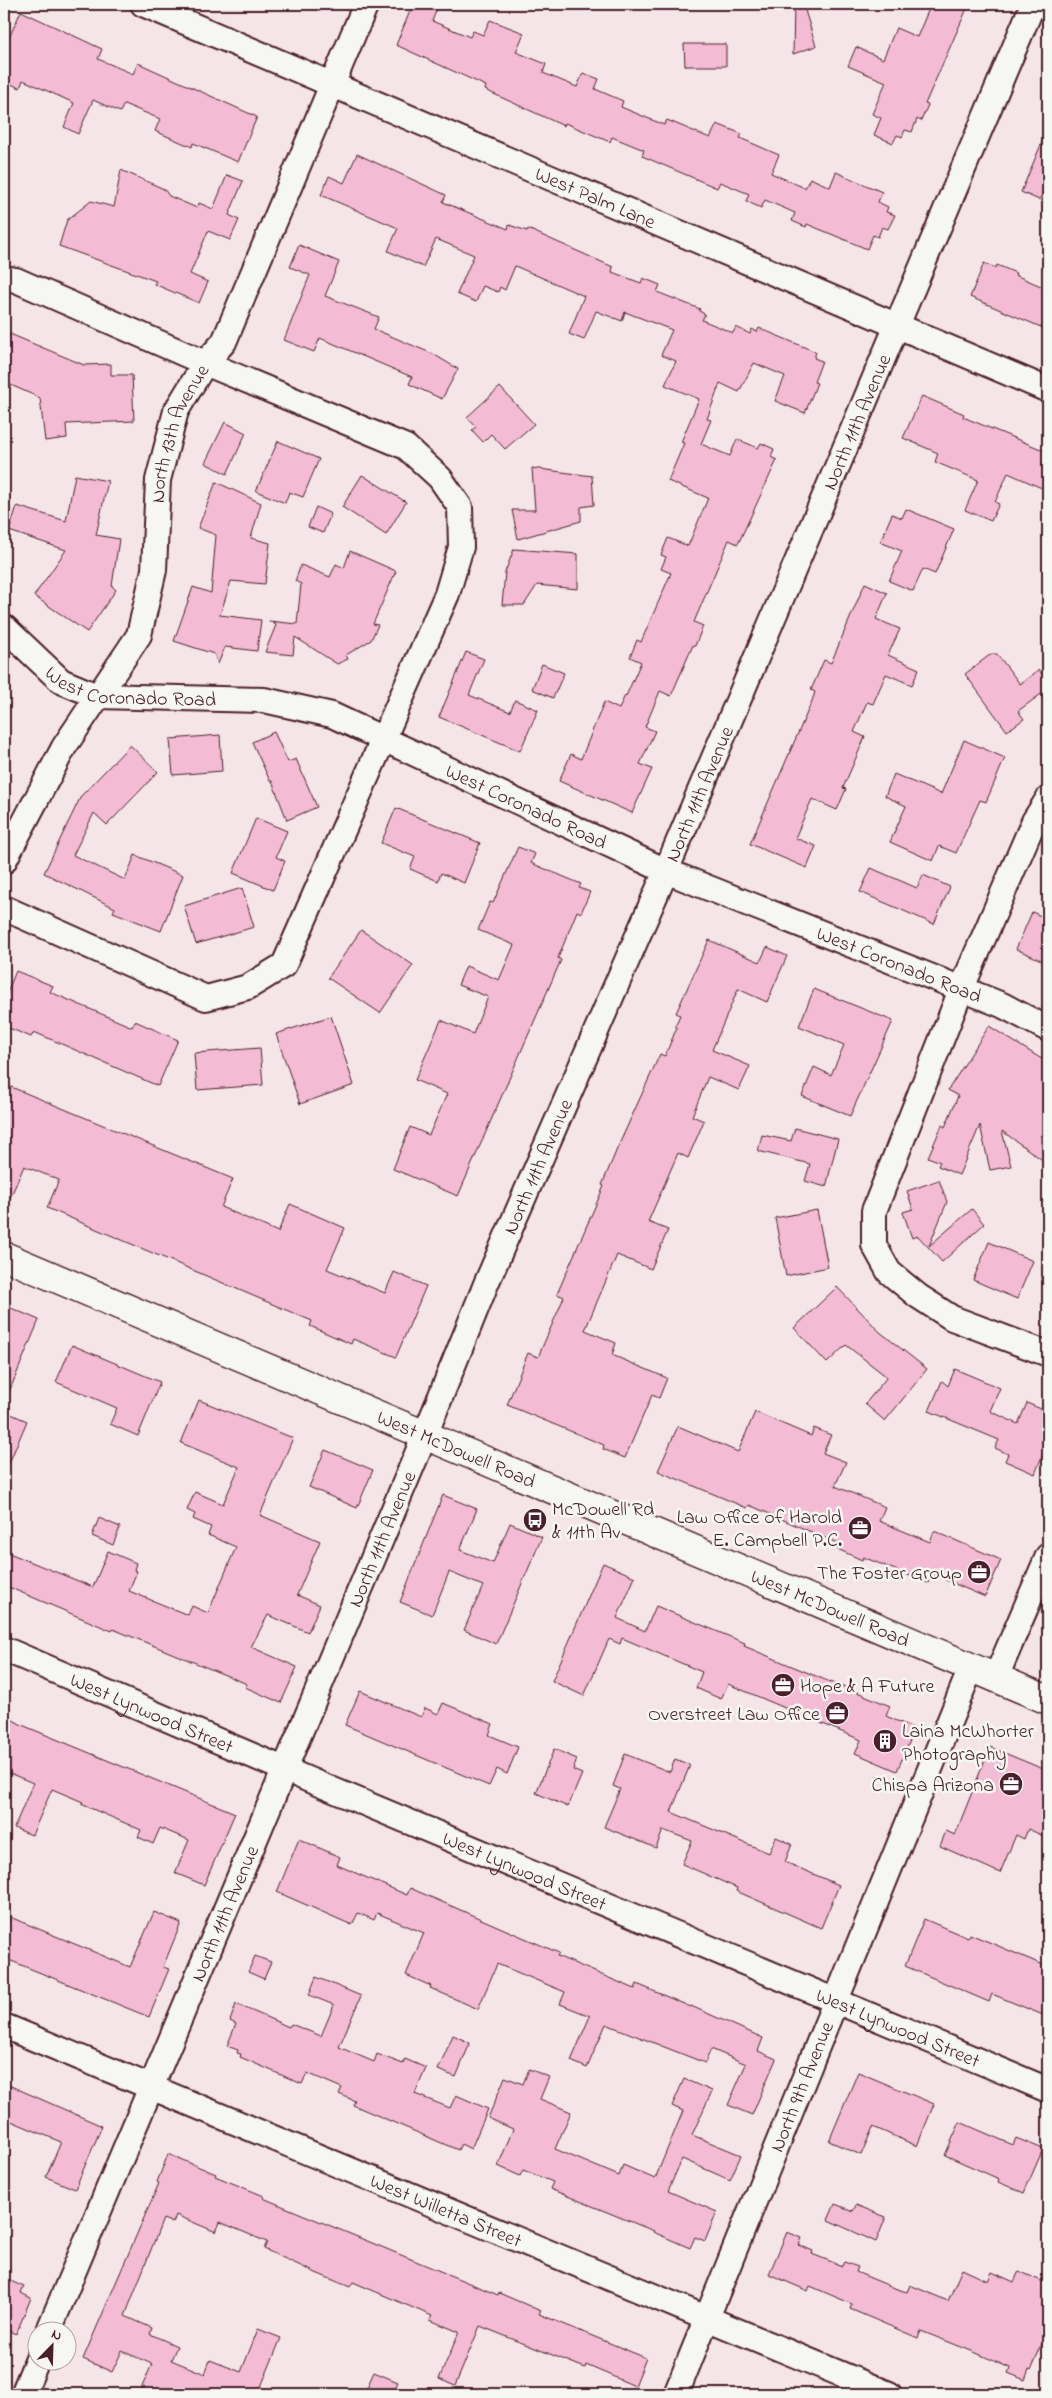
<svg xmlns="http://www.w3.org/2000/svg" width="1052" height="2398" viewBox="0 0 1052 2398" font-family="'Indie Flower',sans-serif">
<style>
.building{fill:#f4bcd4;stroke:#4a1f2b}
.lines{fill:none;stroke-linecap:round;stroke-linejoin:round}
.minor-casing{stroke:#4a1f2b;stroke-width:28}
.major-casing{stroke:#4a1f2b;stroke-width:31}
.minor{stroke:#f6f6f2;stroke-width:24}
.major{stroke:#f6f6f2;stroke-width:28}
.labels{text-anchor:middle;stroke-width:5;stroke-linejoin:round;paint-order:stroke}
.street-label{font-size:20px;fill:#4a1f2b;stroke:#f6f6f2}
.poi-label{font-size:20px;fill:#4a1f2b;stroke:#f6f6f2;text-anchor:end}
</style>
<rect width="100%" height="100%" fill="#f5e5e9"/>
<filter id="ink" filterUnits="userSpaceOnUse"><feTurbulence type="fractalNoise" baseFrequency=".02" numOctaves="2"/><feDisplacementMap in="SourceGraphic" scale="10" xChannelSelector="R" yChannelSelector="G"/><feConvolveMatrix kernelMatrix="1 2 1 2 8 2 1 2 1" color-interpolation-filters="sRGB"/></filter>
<g filter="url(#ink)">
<g class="building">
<polygon points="413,4 439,4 432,21 470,37 473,31 483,35 490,20 524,33 516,52 546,64 543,73 577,87 583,73 599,79 595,89 623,101 621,107 664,125 667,120 710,138 717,124 742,134 740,138 779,155 771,173 805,188 810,178 830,187 836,172 882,192 878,202 888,207 886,212 895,215 888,229 882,227 878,237 873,235 867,249 807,224 806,227 792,221 795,213 765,200 761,208 746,201 749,194 720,182 717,188 642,156 644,150 612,137 610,142 565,123 564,126 485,90 486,86 396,45"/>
<polygon points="794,4 803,4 816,46 793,54"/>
<polygon points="931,4 969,4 925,104 928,105 921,121 917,119 912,132 905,130 902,137 897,135 893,143 874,135 881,118 872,114 886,82 848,66 856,47 883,59 896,28 917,37"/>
<polygon points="21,11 102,49 98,59 133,74 138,63 257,117 238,162 193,143 192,147 155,131 160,119 124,104 120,112 93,100 78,134 64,127 74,103 23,80 20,88 4,81 4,49"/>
<polygon points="684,44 726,44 726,66 685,66"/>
<polygon points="1048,128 1048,195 1043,193 1039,200 1021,192"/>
<polygon points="357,154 446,195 443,202 508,229 509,225 527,231 528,229 613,267 612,272 641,283 643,278 660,285 657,292 700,309 699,311 705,314 702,320 733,333 736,327 750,334 752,329 757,332 759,328 816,352 814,358 822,361 814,382 817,383 805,413 775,401 785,376 754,363 739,392 720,383 707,419 711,420 701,444 730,456 737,439 758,448 761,443 774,449 771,457 777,460 738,544 729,540 694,622 703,626 695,646 693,645 671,696 660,691 645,727 655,731 640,764 652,769 632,813 559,781 571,754 581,759 604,702 619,709 625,695 626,696 641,662 630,657 637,640 641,642 671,573 661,569 666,557 661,555 668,538 688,546 708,498 668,481 684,443 681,442 699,399 665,385 676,361 661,355 672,330 625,312 622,321 596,311 584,340 569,334 584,296 515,266 505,290 500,287 498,292 483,286 476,302 457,294 474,255 436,239 423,267 388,251 398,228 321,195 329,176 344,183"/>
<polygon points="121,170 164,189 169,196 197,208 199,203 213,209 227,175 243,181 229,215 239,220 230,240 208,231 190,274 208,282 199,303 154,284 156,281 59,246 67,220 91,201 114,207"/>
<polygon points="299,245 339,262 325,296 379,317 374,329 433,354 458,369 442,399 409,384 412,377 320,338 314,352 284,340 310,275 290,267"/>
<polygon points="984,263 995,268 997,265 1016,273 1015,275 1048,289 1048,330 970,297"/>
<polygon points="10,334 84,365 111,364 111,375 132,375 134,421 66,424 67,438 45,441 40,398 4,382 4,348"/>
<polygon points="500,387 534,424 505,449 491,434 483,442 472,430 476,427 467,417"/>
<polygon points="922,396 964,414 963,417 1048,452 1048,479 1044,489 1008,473 995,502 999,504 991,521 965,510 978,480 935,462 938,453 903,438"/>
<polygon points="225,422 246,433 227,474 205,463"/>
<polygon points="278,441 319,459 303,497 289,492 285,503 256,491"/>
<polygon points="532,468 592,476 594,505 581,507 581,521 518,539 512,510 535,510"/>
<polygon points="75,475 108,481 96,535 119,539 112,586 116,590 87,632 34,596 66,550 9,531 17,506 66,521"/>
<polygon points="362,475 406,502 386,535 342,507"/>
<polygon points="216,482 261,503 251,538 270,543 265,584 231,581 220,615 261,620 257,651 225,647 218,664 214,654 174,641 193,587 211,593 216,535 198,528"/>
<polygon points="316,507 331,514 323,533 308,527"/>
<polygon points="906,509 954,529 935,574 923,569 913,591 889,581 902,551 880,542 892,514 902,518"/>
<polygon points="514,549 578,554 578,589 537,585 524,605 502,605 505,572"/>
<polygon points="350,551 396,571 373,624 378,625 371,640 346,655 348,659 337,664 295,637 293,655 265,652 276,625 269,621 297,624 301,584 295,581 301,565 330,577 336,564 344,568"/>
<polygon points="865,583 887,593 876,619 900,629 888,655 919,669 912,685 886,674 873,704 867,702 854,732 865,737 843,788 846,789 837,810 812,799 795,838 816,846 807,868 750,844 812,701 815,692 811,690 824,660 831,663"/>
<polygon points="466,652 484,659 469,695 510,712 515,700 538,710 520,751 439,717"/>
<polygon points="991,654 997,654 1020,684 1039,670 1048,682 1048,689 1018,711 1024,719 1007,731 965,674"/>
<polygon points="542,664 564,673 553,698 532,689"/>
<polygon points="274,732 288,762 296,759 317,807 287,820 272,781 270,781 252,742"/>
<polygon points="220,735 222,771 173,775 170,739"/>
<polygon points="964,740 1005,758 986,802 980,800 956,853 939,846 933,861 890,842 906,806 885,796 894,774 941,794"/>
<polygon points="130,745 158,772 107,825 94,813 73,855 125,880 135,855 183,875 161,931 113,912 115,908 44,873 81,796"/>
<polygon points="396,808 480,843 464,883 441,873 438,881 410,869 415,857 381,843"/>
<polygon points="256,818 287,831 276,857 285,861 273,890 233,873"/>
<polygon points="518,847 535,854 531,863 581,884 579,888 590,892 581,913 577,911 558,958 561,960 458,1196 393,1169 410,1127 429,1135 447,1094 415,1080 441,1020 473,1034 488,997 458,985 466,966 499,980 514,945 478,930 490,902 493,903"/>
<polygon points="871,868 917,888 923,875 950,887 934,924 860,892"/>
<polygon points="242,888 254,927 196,944 184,906"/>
<polygon points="1032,912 1048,919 1048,963 1016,949"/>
<polygon points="361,930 413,965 380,1013 328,978"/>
<polygon points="709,940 760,962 767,947 787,956 767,1002 738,989 712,1050 750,1066 739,1090 708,1077 692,1116 704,1121 688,1158 678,1153 648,1222 668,1230 651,1269 617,1255 585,1330 616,1343 612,1355 667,1378 659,1398 652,1395 625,1458 603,1449 604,1445 507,1405 528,1353 538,1357 564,1297 557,1294 604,1186 602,1185 617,1149 660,1054 665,1056 677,1027 675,1026 680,1015 676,1013"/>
<polygon points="16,971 53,986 50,992 132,1027 135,1021 178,1040 158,1086 34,1032 31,1037 4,1026 4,1000"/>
<polygon points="814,989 893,1021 850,1116 802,1096 814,1067 831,1075 844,1045 799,1026"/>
<polygon points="331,1016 354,1085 300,1104 276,1034"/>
<polygon points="989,1026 1048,1063 1048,1164 1002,1131 1011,1166 990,1170 980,1125 959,1175 938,1166 940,1162 928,1157 942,1125 945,1127 958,1096 948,1090"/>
<polygon points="260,1048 263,1085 197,1090 194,1053"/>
<polygon points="4,1084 233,1179 221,1207 278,1232 290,1204 345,1228 327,1269 385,1293 394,1272 426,1286 396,1357 353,1339 351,1344 310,1326 312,1321 47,1208 59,1180 24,1166 4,1212"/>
<polygon points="795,1128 838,1139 826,1187 805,1181 810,1164 758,1151 762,1135 791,1141"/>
<polygon points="939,1180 947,1202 929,1246 972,1209 984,1224 942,1262 918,1236 912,1238 903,1212 913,1209 907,1191"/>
<polygon points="817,1210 828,1267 786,1276 775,1218"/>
<polygon points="989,1242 1033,1261 1017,1299 973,1280"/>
<polygon points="837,1287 880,1332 927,1369 885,1421 865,1404 887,1377 846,1345 827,1363 794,1328"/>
<polygon points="4,1305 39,1320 4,1404"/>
<polygon points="72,1345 160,1382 138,1436 110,1424 117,1408 56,1382"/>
<polygon points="955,1369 1000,1388 990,1411 1018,1424 1027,1403 1048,1412 1048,1441 1035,1474 1005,1461 1008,1454 995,1448 999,1440 929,1411 942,1381 948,1386"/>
<polygon points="199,1400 293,1438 260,1515 320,1541 297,1595 320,1605 308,1632 268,1615 251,1647 297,1667 281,1703 245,1687 247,1684 113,1629 112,1631 6,1586 9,1581 4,1579 4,1551 93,1587 108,1551 136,1563 134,1570 137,1571 129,1591 188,1615 192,1606 208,1613 236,1547 208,1535 211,1527 193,1519 195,1514 187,1510 195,1492 223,1504 239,1467 181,1443"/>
<polygon points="4,1411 27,1421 4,1475"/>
<polygon points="755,1412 811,1436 814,1428 831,1435 823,1453 846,1462 835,1486 885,1507 879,1521 930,1542 934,1531 1001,1560 985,1597 932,1574 928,1583 863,1557 862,1560 835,1548 837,1543 749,1505 747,1508 658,1471 678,1426 738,1452"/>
<polygon points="325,1450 373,1470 357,1508 309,1487"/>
<polygon points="443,1495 477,1509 460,1550 493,1563 510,1523 542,1537 496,1644 464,1630 483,1586 449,1572 432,1615 400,1602"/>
<polygon points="99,1518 120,1527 113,1545 92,1536"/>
<polygon points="603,1563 635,1577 617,1618 645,1631 656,1606 745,1643 744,1646 830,1682 831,1681 890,1706 886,1716 915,1729 897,1771 855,1753 861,1740 728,1684 721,1699 696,1688 702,1672 622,1638 620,1644 609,1639 584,1696 552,1681"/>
<polygon points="360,1691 421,1717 425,1708 438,1714 443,1703 493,1724 489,1735 518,1747 507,1774 497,1769 489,1786 345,1725"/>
<polygon points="4,1715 22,1725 235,1813 204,1885 175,1873 189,1840 160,1828 153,1844 138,1837 141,1830 81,1804 83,1802 52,1789 32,1835 14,1828 33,1783 4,1771"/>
<polygon points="990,1747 1048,1771 1048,1838 1028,1829 1024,1839 1016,1835 1000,1873 940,1846 946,1831 955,1835"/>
<polygon points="554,1749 577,1759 573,1770 582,1774 568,1807 536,1793"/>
<polygon points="625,1754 670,1772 675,1759 690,1765 671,1812 769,1853 776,1837 792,1844 785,1862 839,1885 821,1928 736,1891 737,1888 682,1864 692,1841 663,1830 656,1848 604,1827 620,1789 613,1786"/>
<polygon points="299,1839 340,1857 337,1865 407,1895 410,1888 559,1953 557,1956 635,1989 637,1984 691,2007 691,2006 763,2038 758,2051 776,2059 752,2115 728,2105 746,2064 711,2049 705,2063 606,2024 587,2068 571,2061 590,2016 560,2004 565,1992 497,1964 478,2009 430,1988 431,1986 406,1975 424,1933 377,1913 374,1920 358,1913 352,1925 277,1892"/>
<polygon points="154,1912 181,1923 163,1967 169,1969 149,2017 4,1958 4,1932 10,1917 130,1967"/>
<polygon points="924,1919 968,1938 970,1934 1048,1967 1048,2003 1043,2015 992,1994 989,2002 905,1966"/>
<polygon points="255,1956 271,1962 264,1979 248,1972"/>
<polygon points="316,1977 361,1996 339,2047 374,2062 377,2054 403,2064 405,2059 426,2068 415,2094 450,2108 456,2095 488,2109 471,2149 461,2144 458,2150 353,2105 355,2101 339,2094 342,2088 307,2073 302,2084 240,2057 241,2054 237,2053 238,2050 227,2046 236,2024 230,2021 236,2004 289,2027 291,2024 321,2036 334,2005 309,1995"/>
<polygon points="453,2035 470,2043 456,2077 438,2070"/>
<polygon points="529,2069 549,2077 540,2099 571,2112 555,2149 619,2176 623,2165 655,2179 683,2111 672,2106 684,2079 712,2091 692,2135 741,2155 730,2180 682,2159 668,2191 717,2212 705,2241 695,2237 690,2248 653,2232 654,2231 550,2189 553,2182 523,2170 520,2176 498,2166 513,2129 488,2118 505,2077 523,2084"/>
<polygon points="858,2072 934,2104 917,2146 873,2127 861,2155 829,2141"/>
<polygon points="4,2083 102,2126 75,2189 46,2177 61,2142 4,2118"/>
<polygon points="960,2122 1013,2145 1016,2138 1043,2149 1024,2193 998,2182 999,2179 945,2155"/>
<polygon points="168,2154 216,2174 215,2176 264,2196 263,2198 498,2295 499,2293 541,2311 539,2314 646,2358 635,2386 586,2365 585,2368 480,2326 455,2386 439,2379 459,2332 430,2320 432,2316 353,2282 350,2287 316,2273 264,2249 267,2242 220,2222 216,2232 176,2215 173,2223 163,2219 125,2316 152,2328 150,2334 177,2346 171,2360 205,2374 210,2360 241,2372 258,2329 281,2338 258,2394 154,2394 141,2389 152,2364 122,2351 112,2372 83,2359 159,2183 157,2182"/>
<polygon points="835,2204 853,2211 856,2205 886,2217 876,2242 828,2220"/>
<polygon points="787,2232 802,2238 799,2245 813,2251 812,2254 842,2266 844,2262 858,2267 856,2272 897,2289 907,2292 910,2285 948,2301 962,2269 988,2281 992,2272 1014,2282 1019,2271 1048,2284 1048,2330 1031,2370 1029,2369 1025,2380 1008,2373 1010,2368 974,2352 921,2331 918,2338 850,2309 852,2304 810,2286 808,2291 769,2274"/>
<polygon points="4,2278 24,2287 21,2293 31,2298 16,2334 6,2330 4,2334"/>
<polygon points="374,2372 398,2382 392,2394 364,2394"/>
</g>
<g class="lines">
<g class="minor-casing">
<g id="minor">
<path id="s1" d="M143 4 1048 390"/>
<polyline points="4,278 16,280 205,363 406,447 440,478 460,507 461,547 447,594 284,965 248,987 206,998 4,908"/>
<path id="s2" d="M4 627 61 681 97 696 264 700 332 715 666 871 1002 1005 1048 1029"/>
<polyline points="1048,799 1034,821 961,990 874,1211 874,1245 889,1272 918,1296 952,1318 1048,1354"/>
<path id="s3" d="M4 861 64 747 139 635 154 570 158 480 176 411 205 363 224 342 366 4"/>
<path id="s4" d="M4 1649 307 1779 1048 2090"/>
<polyline points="996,1677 1048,1556"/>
<path id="s5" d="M4 2026 889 2394"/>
<path id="s6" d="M49 2330 425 1435 486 1284 666 871 1033 4"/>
<polyline points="23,2394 38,2358"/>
<path id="s7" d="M676 2394 971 1668"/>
</g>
</g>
<g class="major-casing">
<g id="major">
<path id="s8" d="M4 1256 1048 1700"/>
</g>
</g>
<use href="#minor" class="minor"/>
<use href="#major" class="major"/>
</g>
</g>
<defs>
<g id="bus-disc" transform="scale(1.25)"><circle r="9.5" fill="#4a1f2b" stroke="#f6f6f2"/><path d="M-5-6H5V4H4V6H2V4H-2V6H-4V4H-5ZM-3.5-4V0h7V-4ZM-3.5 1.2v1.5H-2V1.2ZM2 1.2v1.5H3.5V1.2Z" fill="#fff"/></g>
<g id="office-disc" transform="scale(1.25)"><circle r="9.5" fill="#4a1f2b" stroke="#f6f6f2"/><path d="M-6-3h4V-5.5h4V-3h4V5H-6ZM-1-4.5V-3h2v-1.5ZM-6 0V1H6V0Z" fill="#fff"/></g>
<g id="building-disc" transform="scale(1.25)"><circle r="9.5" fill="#4a1f2b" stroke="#f6f6f2"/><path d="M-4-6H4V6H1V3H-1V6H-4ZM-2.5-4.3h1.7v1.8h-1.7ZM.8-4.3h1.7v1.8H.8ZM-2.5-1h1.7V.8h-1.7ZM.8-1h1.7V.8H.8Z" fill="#fff"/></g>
</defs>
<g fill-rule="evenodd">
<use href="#bus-disc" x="535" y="1520"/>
<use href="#office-disc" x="860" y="1528"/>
<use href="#office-disc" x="979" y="1572"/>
<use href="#office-disc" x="783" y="1685"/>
<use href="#office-disc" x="837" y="1713"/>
<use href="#building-disc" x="885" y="1741"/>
<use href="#office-disc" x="1011" y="1784"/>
</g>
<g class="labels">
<g class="street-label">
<text dy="7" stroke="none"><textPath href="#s1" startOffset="492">West Palm Lane</textPath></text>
<text dy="7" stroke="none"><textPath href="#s6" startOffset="2072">North 11th Avenue</textPath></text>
<text dy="7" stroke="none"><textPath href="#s3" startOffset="471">North 13th Avenue</textPath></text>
<text dy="7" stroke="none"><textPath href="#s2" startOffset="149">West Coronado Road</textPath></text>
<text dy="7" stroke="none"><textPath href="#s6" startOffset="1668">North 11th Avenue</textPath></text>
<text dy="7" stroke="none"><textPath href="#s2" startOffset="569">West Coronado Road</textPath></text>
<text dy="7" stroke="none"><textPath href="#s2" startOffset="974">West Coronado Road</textPath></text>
<text dy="7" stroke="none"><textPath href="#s6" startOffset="1262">North 11th Avenue</textPath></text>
<text dy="7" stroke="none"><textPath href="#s8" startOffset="492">West McDowell Road</textPath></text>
<text dy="7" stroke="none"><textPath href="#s6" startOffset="858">North 11th Avenue</textPath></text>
<text dy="7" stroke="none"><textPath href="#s8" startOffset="898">West McDowell Road</textPath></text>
<text dy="7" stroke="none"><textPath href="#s4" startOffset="161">West Lynwood Street</textPath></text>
<text dy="7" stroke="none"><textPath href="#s4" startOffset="566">West Lynwood Street</textPath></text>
<text dy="7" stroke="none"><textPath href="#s6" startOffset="452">North 11th Avenue</textPath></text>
<text dy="7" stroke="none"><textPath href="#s4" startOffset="971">West Lynwood Street</textPath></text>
<text dy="7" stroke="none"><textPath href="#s7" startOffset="332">North 9th Avenue</textPath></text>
<text dy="7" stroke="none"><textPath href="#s5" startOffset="479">West Willetta Street</textPath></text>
</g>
<g class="poi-label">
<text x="552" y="1515" text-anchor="start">McDowell Rd<tspan x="552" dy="23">&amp; 11th Av</tspan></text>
<text x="842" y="1523">Law Office of Harold<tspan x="842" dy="23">E. Campbell P.C.</tspan></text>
<text x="962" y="1579">The Foster Group</text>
<text x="800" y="1692" text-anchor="start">Hope &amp; A Future</text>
<text x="820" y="1720">Overstreet Law Office</text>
<text x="902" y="1737" text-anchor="start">Laina McWhorter<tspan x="902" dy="23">Photography</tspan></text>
<text x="994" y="1791">Chispa Arizona</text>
</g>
</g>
<rect width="1052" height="2398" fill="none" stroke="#f6f6f2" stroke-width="20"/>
<rect x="10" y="10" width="1032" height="2378" fill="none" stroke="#4a1f2b" stroke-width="2" filter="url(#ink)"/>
<g transform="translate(52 2346) rotate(23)"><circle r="24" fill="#f6f6f2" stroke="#b1a0a2"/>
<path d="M0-4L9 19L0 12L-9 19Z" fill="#4a1f2b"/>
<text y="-8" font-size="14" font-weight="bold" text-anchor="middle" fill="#4a1f2b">N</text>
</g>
</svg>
